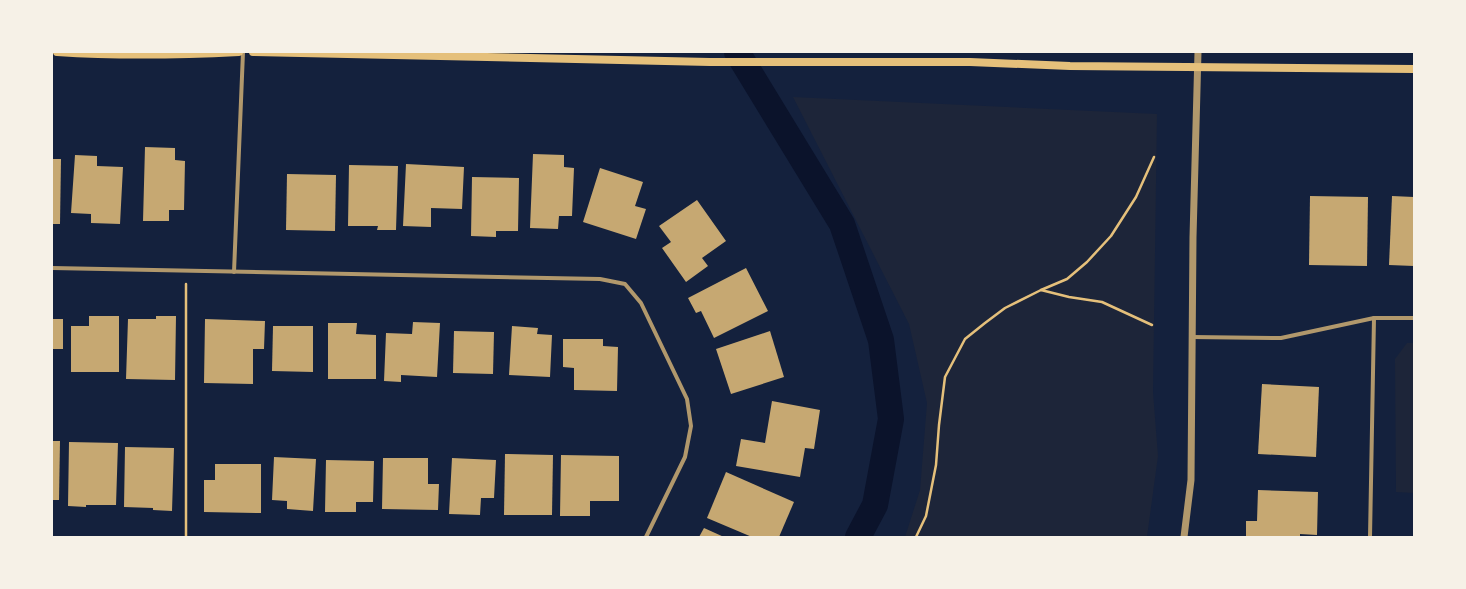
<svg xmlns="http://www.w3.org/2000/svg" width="1466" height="589" viewBox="0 0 1466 589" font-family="'Zilla Slab',serif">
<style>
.green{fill:#1d2539}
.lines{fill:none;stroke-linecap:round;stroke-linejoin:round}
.canal{stroke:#0b132b;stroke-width:26}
.building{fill:#c6a872}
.path{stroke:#e5c07b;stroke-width:2.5}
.minor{stroke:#b1986c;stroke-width:4}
.tertiary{stroke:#b1986c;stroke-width:7}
.secondary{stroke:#e5c07b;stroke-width:8}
</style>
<rect width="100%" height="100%" fill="#14213d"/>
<g class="green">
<polygon points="793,97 1157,114 1153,392 1158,456 1147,537 905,537 920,490 927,403 909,324"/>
<polygon points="1407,343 1414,343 1414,493 1396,492 1395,359"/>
</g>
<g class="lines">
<polyline class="canal" points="737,52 842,224 881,340 891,419 875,505 858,537"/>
</g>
<g class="building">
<polygon points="145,147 175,148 175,160 185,161 184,210 169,210 169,221 143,221"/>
<polygon points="533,154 564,155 564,167 574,168 572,216 559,216 558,229 530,228"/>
<polygon points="75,155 97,156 97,166 123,167 120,224 91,223 91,214 71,213"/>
<polygon points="52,159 61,159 60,224 52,224"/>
<polygon points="406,164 464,167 462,209 431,208 431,227 403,226"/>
<polygon points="349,165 398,166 396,230 377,230 378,226 348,226"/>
<polygon points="600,168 643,182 635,206 646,209 636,239 583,222"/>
<polygon points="287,174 336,175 335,231 286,230"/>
<polygon points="472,177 519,178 518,231 496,231 496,237 471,236"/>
<polygon points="1310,196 1368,197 1367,266 1309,265"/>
<polygon points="1392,196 1414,197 1414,266 1389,265"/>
<polygon points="697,200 726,241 702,258 708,266 686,282 662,248 671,242 659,226"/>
<polygon points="746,268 768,311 714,338 701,311 696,313 688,298"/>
<polygon points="89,316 119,316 119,372 71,372 71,326 89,326"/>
<polygon points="156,316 176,316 175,380 126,379 128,319 156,319"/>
<rect x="52" y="319" width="11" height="30"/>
<polygon points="205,319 265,321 264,349 253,349 253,384 204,383"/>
<polygon points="413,322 440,323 437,377 401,375 401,382 384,381 386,333 412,334"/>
<polygon points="328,323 357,323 356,334 376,335 376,379 328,379"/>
<polygon points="273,326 313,326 313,372 272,371"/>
<polygon points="512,326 538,328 537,334 552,335 550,377 509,375"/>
<polygon points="454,331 494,332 493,374 453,373"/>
<polygon points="770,331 784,377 731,394 716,349"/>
<polygon points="563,339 603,339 603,346 618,347 617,391 574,390 574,368 563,367"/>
<polygon points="1262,384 1319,387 1316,457 1258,454"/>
<polygon points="772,401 820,410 814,449 805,448 800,477 736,466 741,439 765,443"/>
<polygon points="52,441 60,441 59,500 52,500"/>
<polygon points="69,442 118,443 116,505 86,505 86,507 68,506"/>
<polygon points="125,447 174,448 172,511 153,510 153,508 124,507"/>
<polygon points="505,454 553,455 552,515 504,515"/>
<polygon points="561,455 619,456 619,501 590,501 590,516 560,516"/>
<polygon points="274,457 316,459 313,511 287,509 287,501 272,500"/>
<polygon points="383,458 428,458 428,484 439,484 438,510 382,509"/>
<polygon points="452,458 496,460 494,498 481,498 480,515 449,514"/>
<polygon points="326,460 374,461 373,502 356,502 356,512 325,512"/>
<polygon points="215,464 261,464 261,513 204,512 204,480 215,480"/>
<polygon points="726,472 794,502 779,537 752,537 707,518"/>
<polygon points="1258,490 1318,492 1317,535 1300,534 1300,537 1246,537 1246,521 1257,521"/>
<polygon points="704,528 724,537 699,537"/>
</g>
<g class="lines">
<g class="path">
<polyline points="186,284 186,537"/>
<polyline points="1041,290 1069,297 1102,302 1152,325"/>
<polyline points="916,537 926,516 936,465 939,425 945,377 965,339 985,323 1005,308 1041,290 1067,279 1087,262 1111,236 1136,197 1154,157"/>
</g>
<g class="minor">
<polyline points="52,268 600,279 625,284 641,303 687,399 691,426 685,457 646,537"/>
<polyline points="234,272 243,52"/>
<polyline points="1192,337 1281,338 1374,318 1414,318"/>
<polyline points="1370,537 1374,318"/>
</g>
<polyline class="tertiary" points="1184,537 1191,480 1193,237 1198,52"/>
<g class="secondary">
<path d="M57 52C118 56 179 55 239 52"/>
<polyline points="253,52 710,62 970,62 1070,66 1414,69"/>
</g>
</g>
<rect width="1466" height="589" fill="none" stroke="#f6f1e7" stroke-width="106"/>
</svg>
